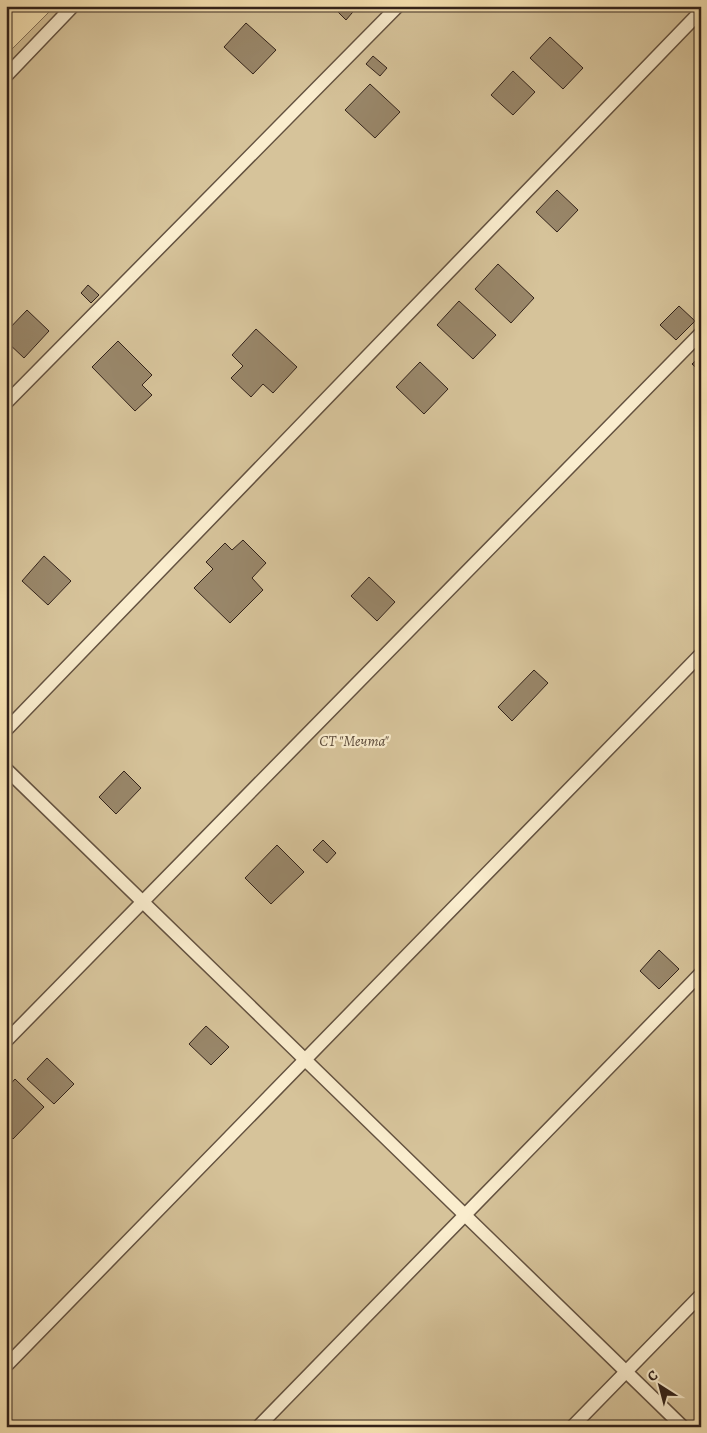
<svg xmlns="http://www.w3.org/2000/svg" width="707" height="1433" viewBox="0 0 707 1433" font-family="Alegreya,serif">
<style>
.green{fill:#d6c39a;stroke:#84725a}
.building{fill:#99876a;stroke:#32221a}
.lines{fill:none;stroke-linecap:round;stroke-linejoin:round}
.service-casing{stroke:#645240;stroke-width:15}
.service{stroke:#faedce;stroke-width:12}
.labels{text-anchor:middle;stroke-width:4.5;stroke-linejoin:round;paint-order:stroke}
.park-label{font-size:15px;font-style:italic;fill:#5b4a3a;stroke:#faedce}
</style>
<rect width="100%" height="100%" fill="#f8e4b4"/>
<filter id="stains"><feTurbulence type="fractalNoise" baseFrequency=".004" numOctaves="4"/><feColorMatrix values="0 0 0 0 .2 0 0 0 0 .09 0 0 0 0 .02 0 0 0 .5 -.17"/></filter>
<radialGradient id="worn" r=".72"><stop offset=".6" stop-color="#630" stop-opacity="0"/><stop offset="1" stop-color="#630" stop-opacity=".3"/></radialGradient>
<polygon class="green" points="55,6 701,6 701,1427 6,1427 6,55"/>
<g class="building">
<polygon points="332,6 358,6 346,20"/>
<polygon points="246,23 276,50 253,74 224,47"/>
<polygon points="550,37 583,68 563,89 530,58"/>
<polygon points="373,56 387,68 380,76 366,64"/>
<polygon points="513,71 535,92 513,115 491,95"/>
<polygon points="370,84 400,112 375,138 345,110"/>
<polygon points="557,190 578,210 557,232 536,212"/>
<polygon points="498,264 534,298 511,323 475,289"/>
<polygon points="88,285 99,295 91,303 81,293"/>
<polygon points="459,301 496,335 473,359 437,325"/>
<polygon points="679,306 695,321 676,340 660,325"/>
<polygon points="27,310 49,331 24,358 6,341 6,332"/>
<polygon points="256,329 297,367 273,393 263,384 251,397 231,378 243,366 232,355"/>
<polygon points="118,341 152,375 142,385 152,395 135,411 92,367"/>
<polygon points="701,356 701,372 692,364"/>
<polygon points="420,362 448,389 424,414 396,387"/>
<polygon points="243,540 266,563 252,578 263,590 230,623 194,588 213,569 206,562 225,543 232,550"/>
<polygon points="44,556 71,581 48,605 22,581"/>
<polygon points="369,577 395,602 377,621 351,596"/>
<polygon points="534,670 548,683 512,721 498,707"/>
<polygon points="124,771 141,788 116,814 99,797"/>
<polygon points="323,840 336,853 327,863 313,850"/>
<polygon points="277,845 304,872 271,904 245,878"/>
<polygon points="659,950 679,969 659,989 640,971"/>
<polygon points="206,1026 229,1047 211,1065 189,1044"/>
<polygon points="47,1058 74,1084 54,1104 27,1079"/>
<polygon points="15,1079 44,1107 13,1139 6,1133 6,1098 8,1095 6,1093 6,1089"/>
</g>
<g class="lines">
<g class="service-casing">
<g id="service">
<polyline points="6,76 73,6"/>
<polyline points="6,403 398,6"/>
<polyline points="6,730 701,11"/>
<polyline points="6,769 683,1427"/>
<polyline points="6,1041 701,333"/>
<polyline points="6,1366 701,654"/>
<polyline points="258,1427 701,973"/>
<polyline points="572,1427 701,1295"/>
</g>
</g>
<use href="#service" class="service"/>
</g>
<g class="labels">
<g class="park-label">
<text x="354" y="746">СТ "Мечта"</text>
</g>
</g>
<rect width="707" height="1433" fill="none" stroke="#f8e4b4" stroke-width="25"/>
<rect x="8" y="8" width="692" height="1418" fill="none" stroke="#32221a" stroke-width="2.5"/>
<rect x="12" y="12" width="682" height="1408" fill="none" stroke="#32221a"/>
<g transform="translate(660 1386) rotate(324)" stroke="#faedce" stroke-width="4" paint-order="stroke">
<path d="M0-4L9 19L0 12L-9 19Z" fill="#32221a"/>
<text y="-8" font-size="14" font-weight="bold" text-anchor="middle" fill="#32221a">С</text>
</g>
<rect width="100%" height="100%" filter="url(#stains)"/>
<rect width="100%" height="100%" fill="url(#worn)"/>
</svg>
